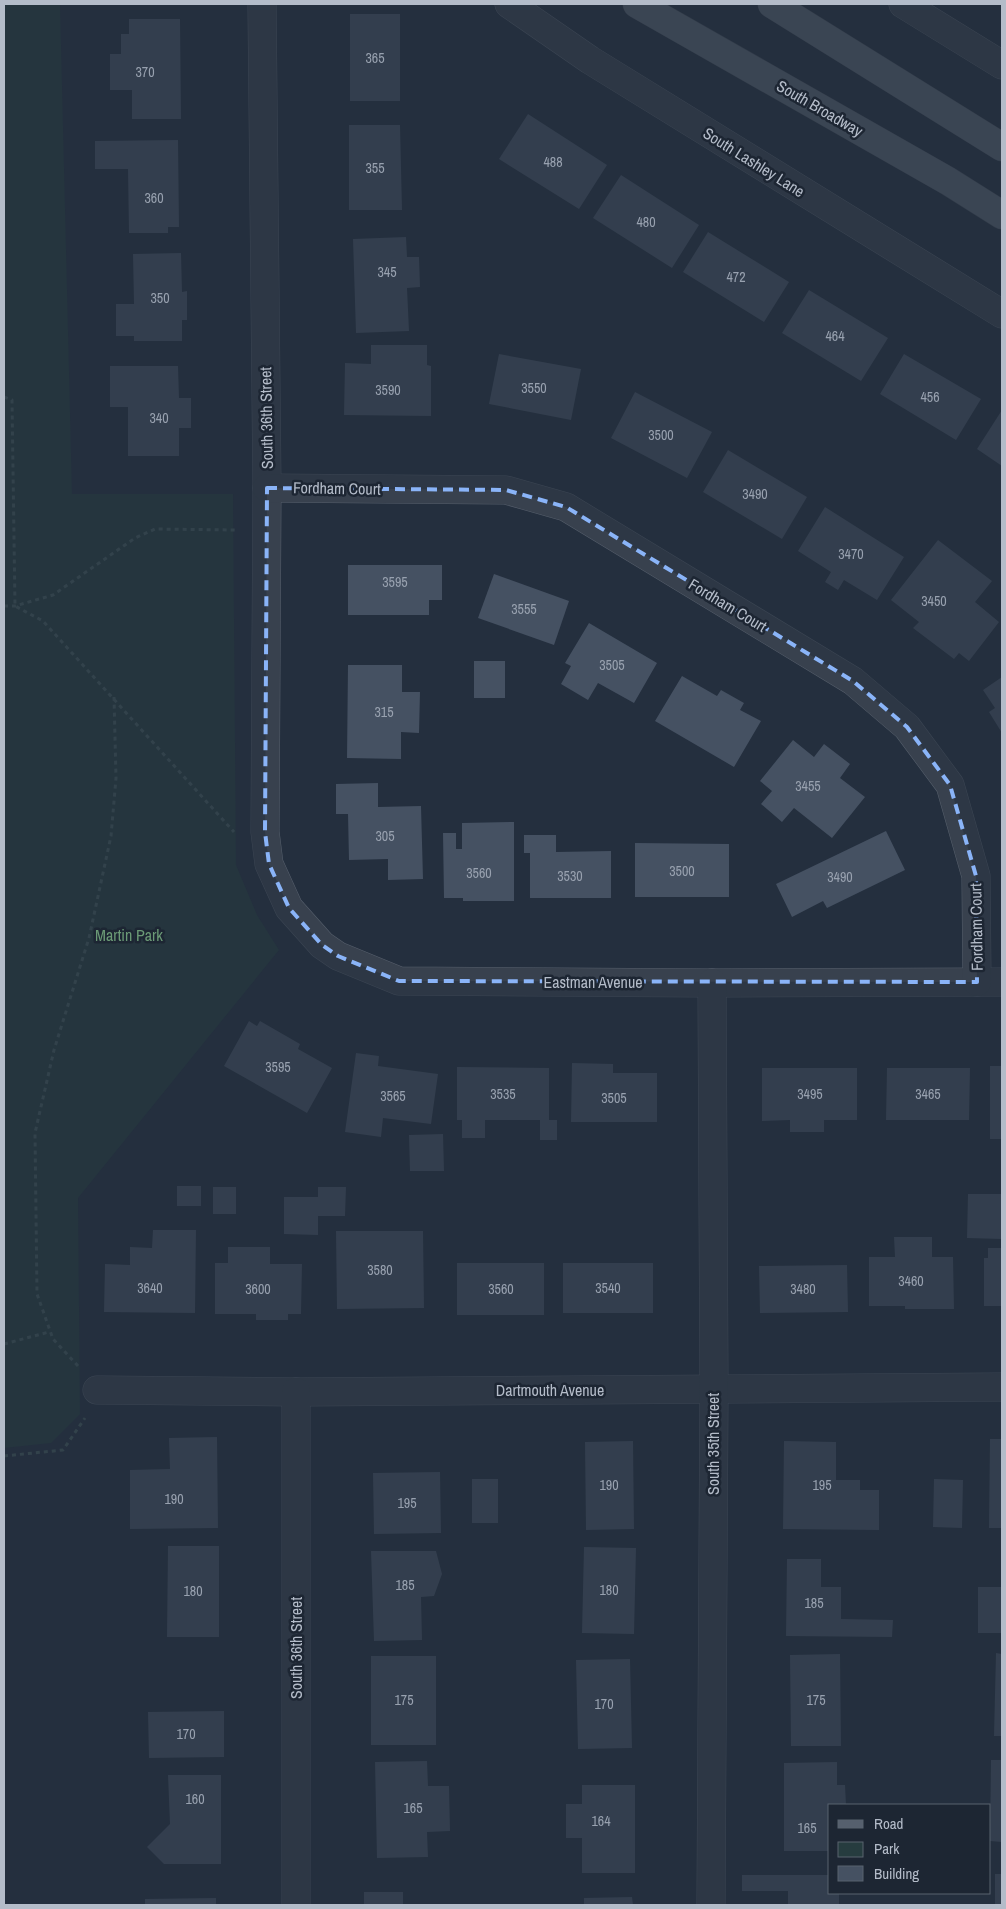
<svg xmlns="http://www.w3.org/2000/svg" width="1006" height="1909" viewBox="0 0 1006 1909" font-family="'Archivo Narrow',sans-serif">
<style>
.green{fill:#263c3f}
.building{fill:#455162}
.lines{fill:none;stroke-linecap:round;stroke-linejoin:round}
.minor-casing{stroke:#565f6c;stroke-width:29}
.primary-casing{stroke:#414a57;stroke-width:29}
.path{stroke:#44595c;stroke-width:3;stroke-dasharray:4 4;stroke-linecap:butt}
.minor{stroke:#38414e;stroke-width:28}
.primary{stroke:#56606e;stroke-width:28}
.marked{fill:none;stroke:#8ab4f8;stroke-width:4;stroke-dasharray:10 6;stroke-linejoin:round}
.labels{text-anchor:middle;stroke-width:5;stroke-linejoin:round;paint-order:stroke}
.number-label{font-size:14px;fill:#98a1af}
.street-label{font-size:16px;fill:#b4bcc9;stroke:#1d2633}
.park-label{font-size:16px;fill:#6b9a76;stroke:#1d2633}
</style>
<rect width="100%" height="100%" fill="#242f3e"/>
<polygon class="green" points="4,4 60,4 72,494 233,494 236,865 257,915 279,950 78,1198 80,1414 51,1443 4,1448"/>
<g class="building">
<rect x="350" y="14" width="50" height="87"/>
<polygon points="129,19 180,19 181,119 132,119 132,90 110,90 110,54 121,54 121,34 129,34"/>
<polygon points="528,114 607,165 579,209 499,159"/>
<polygon points="349,125 400,125 402,210 349,210"/>
<polygon points="178,140 179,227 168,227 168,233 129,233 128,169 95,169 95,141"/>
<polygon points="621,175 699,225 672,268 593,218"/>
<polygon points="708,232 789,282 764,322 683,272"/>
<polygon points="406,237 407,257 419,257 420,287 407,288 409,331 356,333 353,239"/>
<polygon points="181,253 182,292 187,291 187,320 182,320 182,341 134,341 134,336 116,336 116,304 134,304 133,254"/>
<polygon points="809,290 888,338 861,381 782,333"/>
<polygon points="371,345 427,345 427,365 431,366 431,416 344,415 345,363 371,364"/>
<polygon points="499,354 581,369 571,420 489,404"/>
<polygon points="904,354 981,399 956,440 880,394"/>
<polygon points="110,366 178,366 179,398 191,398 191,428 179,428 179,456 128,456 128,407 110,407"/>
<polygon points="635,392 712,432 687,478 611,438"/>
<polygon points="1002,410 1002,466 977,449"/>
<polygon points="728,450 807,497 782,539 703,492"/>
<polygon points="825,507 904,557 877,600 844,580 838,590 825,582 831,572 798,551"/>
<polygon points="938,540 992,581 975,602 999,622 969,661 959,653 954,659 913,628 919,622 891,600"/>
<polygon points="348,565 442,565 442,600 429,600 429,615 348,615"/>
<polygon points="494,574 569,601 554,645 478,618"/>
<polygon points="589,623 657,663 634,703 598,683 588,700 561,684 571,666 565,663"/>
<rect x="474" y="661" width="31" height="37"/>
<polygon points="348,665 402,665 402,692 420,692 419,733 401,732 401,759 347,758"/>
<polygon points="682,676 717,696 721,690 744,703 740,710 761,721 734,767 655,721"/>
<polygon points="1002,677 1002,733 989,712 995,708 983,690"/>
<polygon points="793,740 814,757 824,744 850,764 840,778 865,797 832,838 794,808 782,822 761,804 772,791 760,781"/>
<polygon points="378,783 378,807 421,806 423,879 388,880 388,859 349,860 348,814 336,814 336,784"/>
<polygon points="514,822 514,901 463,901 463,898 444,898 443,833 456,833 456,849 462,849 462,823"/>
<polygon points="886,831 905,870 827,908 823,901 792,917 776,884"/>
<polygon points="524,835 556,835 556,852 611,851 611,898 530,898 530,853 524,853"/>
<polygon points="635,843 729,844 729,897 635,897"/>
<polygon points="249,1021 257,1026 260,1021 300,1044 298,1049 332,1068 307,1113 224,1066"/>
<polygon points="356,1053 379,1056 378,1066 438,1074 431,1124 383,1118 381,1137 345,1132"/>
<polygon points="572,1063 613,1064 613,1073 657,1073 657,1122 571,1122"/>
<rect x="990" y="1066" width="12" height="73"/>
<polygon points="457,1067 549,1068 549,1120 557,1120 557,1140 540,1140 540,1120 485,1120 485,1138 462,1138 462,1120 457,1120"/>
<polygon points="762,1068 857,1068 857,1120 824,1120 824,1132 790,1132 790,1120 762,1121"/>
<polygon points="887,1068 970,1068 969,1120 886,1120"/>
<polygon points="443,1134 444,1171 410,1171 409,1135"/>
<rect x="177" y="1186" width="24" height="20"/>
<rect x="213" y="1187" width="23" height="27"/>
<polygon points="318,1187 346,1187 345,1216 318,1216 318,1235 284,1234 284,1197 318,1197"/>
<polygon points="968,1194 1002,1194 1002,1239 967,1238"/>
<polygon points="153,1230 196,1230 195,1313 104,1312 105,1264 130,1265 130,1247 152,1248"/>
<polygon points="336,1231 423,1231 424,1308 337,1309"/>
<polygon points="894,1237 932,1237 932,1257 953,1257 954,1309 905,1309 905,1306 869,1306 869,1257 895,1257"/>
<polygon points="228,1247 270,1247 270,1264 302,1264 301,1314 288,1314 288,1320 256,1320 256,1314 215,1314 215,1263 228,1263"/>
<polygon points="988,1248 1002,1248 1002,1306 984,1306 984,1258 988,1258"/>
<rect x="457" y="1263" width="87" height="52"/>
<rect x="563" y="1263" width="90" height="50"/>
<polygon points="847,1265 848,1312 760,1313 759,1266"/>
<polygon points="217,1437 218,1528 130,1529 130,1470 170,1469 169,1438"/>
<polygon points="990,1439 1002,1439 1002,1528 989,1528"/>
<polygon points="633,1441 634,1529 586,1530 585,1442"/>
<polygon points="784,1441 836,1442 836,1480 860,1480 860,1490 879,1490 879,1530 783,1529"/>
<polygon points="440,1472 441,1533 374,1534 373,1473"/>
<rect x="472" y="1479" width="26" height="44"/>
<polygon points="934,1479 963,1480 962,1528 933,1527"/>
<polygon points="168,1546 219,1546 219,1637 167,1637"/>
<polygon points="584,1547 636,1548 634,1634 582,1633"/>
<polygon points="371,1551 436,1551 442,1574 434,1596 421,1597 422,1640 374,1641"/>
<polygon points="787,1559 821,1559 821,1587 841,1587 841,1619 893,1620 892,1637 786,1636"/>
<rect x="978" y="1587" width="24" height="46"/>
<polygon points="996,1653 1002,1654 1002,1736 994,1736"/>
<polygon points="840,1654 841,1746 791,1746 790,1655"/>
<rect x="371" y="1656" width="65" height="89"/>
<polygon points="630,1659 632,1748 578,1749 576,1660"/>
<polygon points="224,1711 224,1757 149,1758 148,1712"/>
<polygon points="991,1760 1002,1760 1002,1842 990,1841"/>
<polygon points="427,1761 428,1786 449,1786 450,1831 427,1832 428,1857 377,1858 375,1762"/>
<polygon points="837,1762 837,1785 845,1785 846,1805 830,1805 830,1851 784,1851 784,1763"/>
<polygon points="168,1775 221,1775 221,1864 164,1864 147,1847 170,1824"/>
<polygon points="582,1785 635,1785 635,1873 582,1873 582,1838 566,1838 566,1804 582,1804"/>
<rect x="995" y="1874" width="7" height="31"/>
<polygon points="742,1875 830,1875 830,1893 839,1893 839,1905 788,1905 788,1891 742,1891"/>
<rect x="364" y="1892" width="39" height="13"/>
<polygon points="632,1897 633,1905 584,1905 584,1898"/>
<polygon points="216,1898 216,1905 145,1905 145,1899"/>
</g>
<g class="lines">
<g class="minor-casing">
<g id="minor">
<polyline points="262,4 267,488 265,832 269,864 289,908 322,945 338,956 399,981 712,983 1002,982"/>
<polyline points="509,4 590,60 1002,314"/>
<polyline points="903,4 1002,65"/>
<polyline points="267,488 506,490 566,507 853,681 907,727 950,785 976,876 977,982"/>
<polyline points="97,1390 296,1392 1002,1387"/>
<polyline points="296,1392 296,1905"/>
<polyline points="711,1905 714,1389 712,983"/>
</g>
</g>
<g class="primary-casing">
<g id="primary">
<polyline points="637,4 948,181 1002,215"/>
<polyline points="772,4 1002,147"/>
</g>
</g>
<g class="path">
<polyline points="4,397 12,400 15,606 43,621 234,832"/>
<polyline points="4,606 15,606 53,595 135,538 155,529 236,530"/>
<polyline points="4,1344 49,1332"/>
<polyline points="78,1366 53,1339 37,1294 35,1133 54,1050 89,938 111,836 116,778 114,697"/>
<polyline points="4,1456 63,1450 85,1418"/>
</g>
<use href="#minor" class="minor"/>
<use href="#primary" class="primary"/>
</g>
<path d="M0 0H1006V1909H0ZM267 488 506 490 566 507 853 681 907 727 950 785 976 876 977 982 399 981 338 956 322 945 289 908 269 864 265 832Z" fill="#242f3e" fill-opacity=".55" fill-rule="evenodd"/>
<path class="marked" d="M267 488 506 490 566 507 853 681 907 727 950 785 976 876 977 982 399 981 338 956 322 945 289 908 269 864 265 832Z"/>
<g class="labels">
<g class="number-label">
<text x="375" y="63">365</text>
<text x="145" y="77">370</text>
<text x="553" y="167">488</text>
<text x="375" y="173">355</text>
<text x="154" y="203">360</text>
<text x="646" y="227">480</text>
<text x="387" y="277">345</text>
<text x="736" y="282">472</text>
<text x="160" y="303">350</text>
<text x="835" y="341">464</text>
<text x="534" y="393">3550</text>
<text x="388" y="395">3590</text>
<text x="930" y="402">456</text>
<text x="159" y="423">340</text>
<text x="661" y="440">3500</text>
<text x="755" y="499">3490</text>
<text x="851" y="559">3470</text>
<text x="395" y="587">3595</text>
<text x="934" y="606">3450</text>
<text x="524" y="614">3555</text>
<text x="612" y="670">3505</text>
<text x="384" y="717">315</text>
<text x="808" y="791">3455</text>
<text x="385" y="841">305</text>
<text x="682" y="876">3500</text>
<text x="479" y="878">3560</text>
<text x="570" y="881">3530</text>
<text x="840" y="882">3490</text>
<text x="278" y="1072">3595</text>
<text x="503" y="1099">3535</text>
<text x="810" y="1099">3495</text>
<text x="928" y="1099">3465</text>
<text x="393" y="1101">3565</text>
<text x="614" y="1103">3505</text>
<text x="380" y="1275">3580</text>
<text x="911" y="1286">3460</text>
<text x="150" y="1293">3640</text>
<text x="608" y="1293">3540</text>
<text x="258" y="1294">3600</text>
<text x="501" y="1294">3560</text>
<text x="803" y="1294">3480</text>
<text x="609" y="1490">190</text>
<text x="822" y="1490">195</text>
<text x="174" y="1504">190</text>
<text x="407" y="1508">195</text>
<text x="405" y="1590">185</text>
<text x="609" y="1595">180</text>
<text x="193" y="1596">180</text>
<text x="814" y="1608">185</text>
<text x="404" y="1705">175</text>
<text x="816" y="1705">175</text>
<text x="604" y="1709">170</text>
<text x="186" y="1739">170</text>
<text x="195" y="1804">160</text>
<text x="413" y="1813">165</text>
<text x="601" y="1826">164</text>
<text x="807" y="1833">165</text>
</g>
<g class="street-label">
<text transform="translate(820 108) rotate(30)" y="6">South Broadway</text>
<text transform="translate(754 162) rotate(32)" y="6">South Lashley Lane</text>
<text transform="translate(266 418) rotate(-91)" y="6">South 36th Street</text>
<text transform="translate(337 488) rotate(1)" y="6">Fordham Court</text>
<text transform="translate(728 605) rotate(31)" y="6">Fordham Court</text>
<text transform="translate(976 927) rotate(-91)" y="6">Fordham Court</text>
<text x="593" y="988">Eastman Avenue</text>
<text x="550" y="1396">Dartmouth Avenue</text>
<text transform="translate(713 1444) rotate(-90)" y="6">South 35th Street</text>
<text transform="translate(296 1648) rotate(-90)" y="6">South 36th Street</text>
</g>
<g class="park-label">
<text x="129" y="941">Martin Park</text>
</g>
</g>
<rect width="1006" height="1909" fill="none" stroke="#b4bcc9" stroke-width="10"/>
<rect x="828" y="1804" width="162" height="90" fill="#1d2633" stroke="#59626f"/>
<rect x="838" y="1820" width="25" height="8" fill="#56606e" stroke="#59626f"/>
<text x="874" y="1829" font-size="15" fill="#b4bcc9">Road</text>
<rect x="838" y="1842" width="25" height="15" fill="#263c3f" stroke="#59626f"/>
<text x="874" y="1854" font-size="15" fill="#b4bcc9">Park</text>
<rect x="838" y="1866" width="25" height="15" fill="#455162" stroke="#59626f"/>
<text x="874" y="1879" font-size="15" fill="#b4bcc9">Building</text>
</svg>
